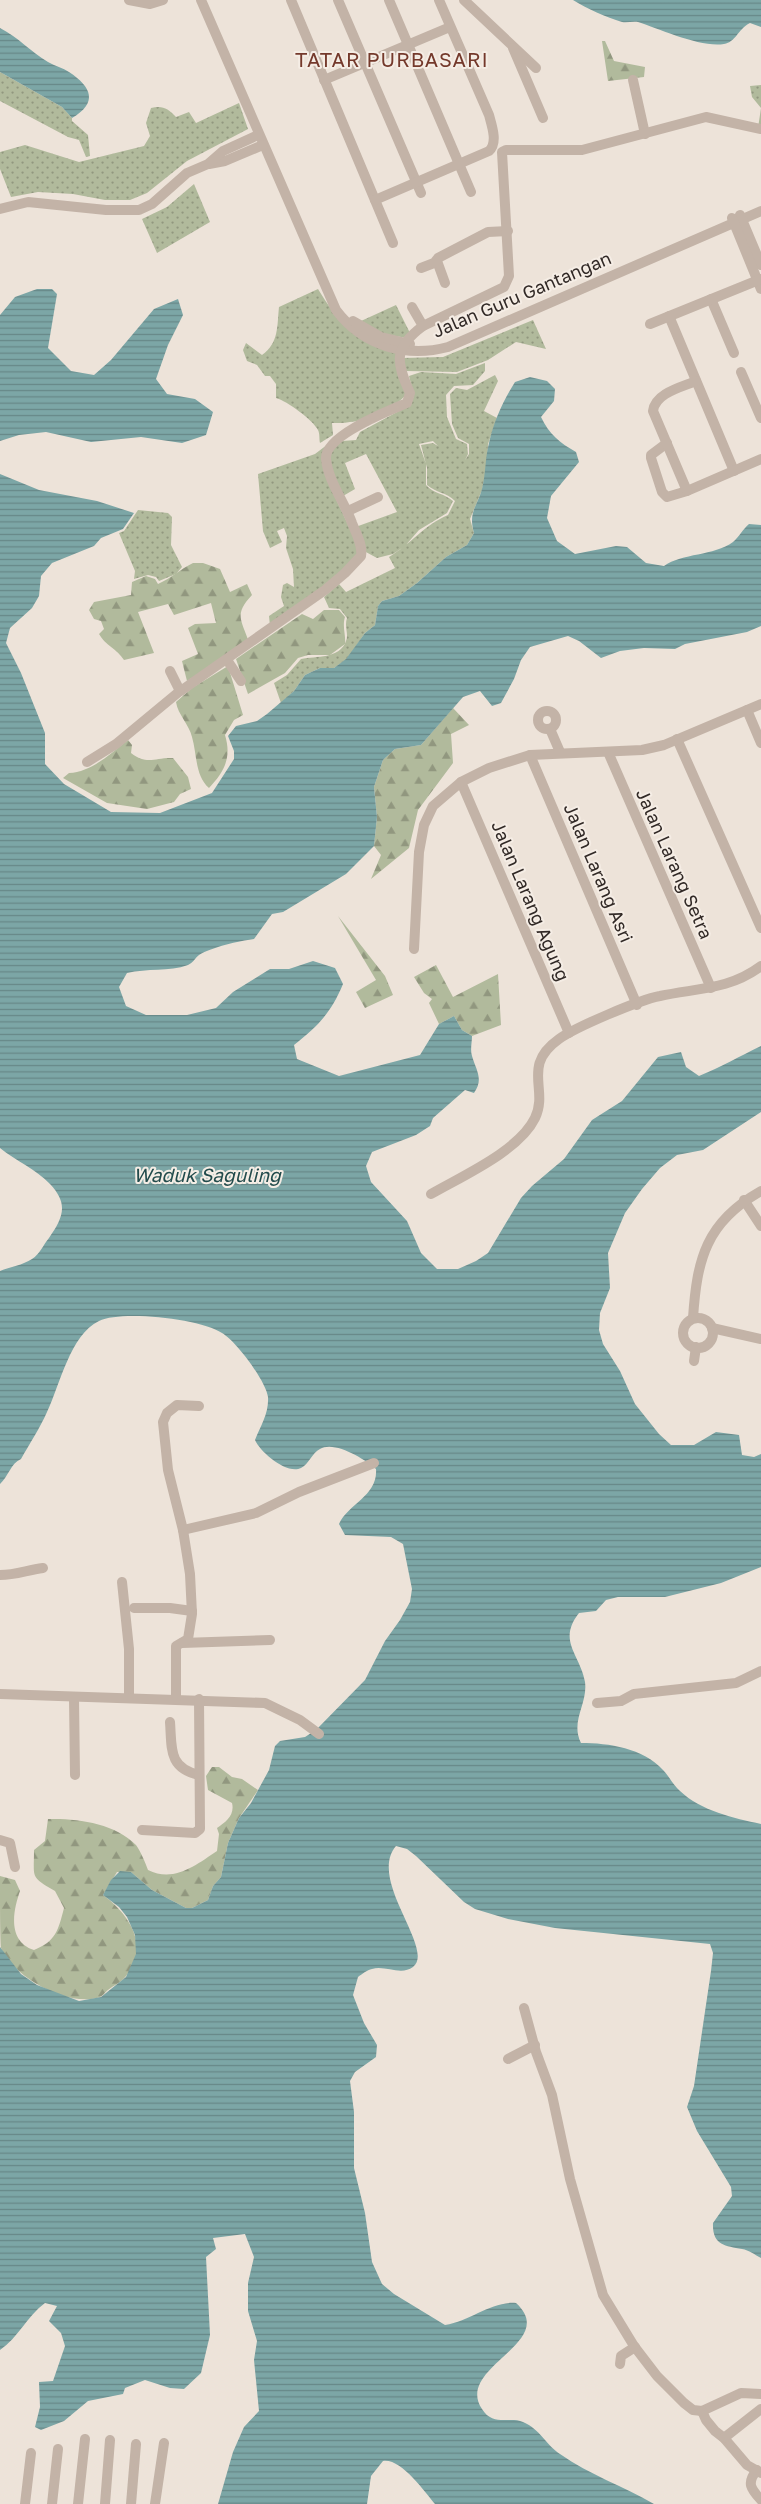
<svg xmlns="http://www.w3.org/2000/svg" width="761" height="2504" viewBox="0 0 761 2504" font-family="'Golos Text',sans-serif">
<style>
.grass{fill:url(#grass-dots)}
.forest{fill:url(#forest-firs)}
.water{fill:url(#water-rules)}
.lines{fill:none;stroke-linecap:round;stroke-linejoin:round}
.minor{stroke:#c3b3a7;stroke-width:10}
.labels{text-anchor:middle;stroke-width:4;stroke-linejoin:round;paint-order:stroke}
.street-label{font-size:18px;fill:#312926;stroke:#f5ede5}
.water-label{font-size:19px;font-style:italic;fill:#224b4c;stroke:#f5ede5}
.quarter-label{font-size:20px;letter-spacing:1px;fill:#74392b;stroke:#f5ede5}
</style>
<defs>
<pattern id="grass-dots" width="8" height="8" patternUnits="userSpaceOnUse" patternTransform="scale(1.25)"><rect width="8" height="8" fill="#b1ba9c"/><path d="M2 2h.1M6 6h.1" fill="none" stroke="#91977f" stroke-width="1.8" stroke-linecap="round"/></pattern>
<pattern id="forest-firs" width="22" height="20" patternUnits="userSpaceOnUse" patternTransform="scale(1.25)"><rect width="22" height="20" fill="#b1ba9c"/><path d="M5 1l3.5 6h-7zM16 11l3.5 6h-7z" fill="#91977f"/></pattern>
<pattern id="water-rules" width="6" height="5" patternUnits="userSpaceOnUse" patternTransform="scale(1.25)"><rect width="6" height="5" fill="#7ca6a6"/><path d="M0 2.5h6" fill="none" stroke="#668787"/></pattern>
</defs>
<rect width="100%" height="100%" fill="#ede3d9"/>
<g class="grass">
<polygon points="0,72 62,107 72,118 72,121 88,135 90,156 86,157 79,140 68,137 0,101"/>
<polygon points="761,85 761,129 758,128 761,108 752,97 750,86"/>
<path d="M239 103 248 129 187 161 147 193 130 200H105L73 194 38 192 11 197 0 169V152L25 145 79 162 144 146 150 136 146 123 151 108C162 105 168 108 176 117L189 112 196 123Z"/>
<polygon points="194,184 210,222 157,253 142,219 167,207"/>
<path d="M318 289C339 323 356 344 397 352L405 388V396C386 415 358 424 332 423L333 435 320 443C319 439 320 434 318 430 313 420 287 401 276 398V384L270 376H265L257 365 247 361 243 350 246 343 262 355C279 343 277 326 279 307Z"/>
<polygon points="396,305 413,339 377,333 361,321"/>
<polygon points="533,320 546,349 516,342 488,360 457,372 406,371 402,358 443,357"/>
<path d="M485 363V371L473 385 454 386 446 395 447 417 456 439 467 444 468 454 465 460 469 454V444L458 438 452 424 450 394 456 388 467 390 495 375 498 381 484 411 497 418 488 444 487 467 482 490 470 519 474 533 467 545 446 557 417 583 399 596 382 601 378 606 375 625 365 633 347 659 334 668H320L305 675 294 691 281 703 274 683 287 675 301 659C316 656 340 659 346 641 349 634 344 627 347 618L340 609 329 608 324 597 339 584 346 592 395 568 389 557C411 544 424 525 448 515L455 501C446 492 436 493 427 485V468L421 445 433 443 438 446 433 441 419 444 426 464V485C434 494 444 493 453 501L447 513 419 530 405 546 393 554 377 558 364 551 339 578 276 625 270 626 269 616 284 606 281 597 283 585 287 583 294 587 293 569 286 548 287 536 284 528 277 531 282 542 270 548 263 531 258 474 315 454 332 441H336L326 450C323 478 339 504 350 529L397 512 366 454 345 463 355 489 343 496 331 471 330 451 342 441 356 440 360 432 410 405 414 396 409 376 421 372 456 374Z"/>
<polygon points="138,510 168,513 172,517 171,545 182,567 176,574 159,581 156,577 148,575 134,579 135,571 119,533 124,531"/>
</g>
<g class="forest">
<polygon points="602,41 605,41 614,61 645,67 644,77 608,81"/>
<path d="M193 563H203L220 569 230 592 247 584 252 595C234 614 241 619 249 642L187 681 182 661 198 654 188 628 195 624 216 623 211 603 174 615 168 604 138 612 154 653 124 660C117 649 105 645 99 634L104 629 101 621 94 619 89 610 94 602 131 595 132 582 146 576 155 579 158 584C172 578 180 569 193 563Z"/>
<path d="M324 610H339L345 617C342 627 346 634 345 644L330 655H308L298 658 285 673 248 694 236 659 302 614 313 619Z"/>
<path d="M228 666 243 715 234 720 225 735C232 758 224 772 209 788 195 776 197 754 192 737 189 724 178 715 176 702L192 688Z"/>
<polygon points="453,708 469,725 451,734 453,763 418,810 409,848 371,879 381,855 374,846 377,817 374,787 383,760 395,749 421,745"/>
<path d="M128 740 132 745 131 753C148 766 155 757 173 758L188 777 191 789 180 794 174 802 147 809 107 803 63 778 69 773C92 772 111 753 128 740Z"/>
<polygon points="338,916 385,976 393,995 365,1008 356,992 376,980"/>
<polygon points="436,965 453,997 498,974 501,1025 472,1036 462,1030 454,1016 439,1024 429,1003 432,999 424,993 414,977"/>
<path d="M212 1767H219L232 1777 242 1779 258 1790 239 1818 228 1843 221 1877 213 1886 208 1900 192 1908H186L152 1890 131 1872H117L103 1895C128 1913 151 1946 126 1976 122 1982 114 1985 108 1990 105 1992 104 1995 100 1997 69 2008 14 1978 1 1948 0 1939 0 1889 0 1876L15 1880 20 1891C13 1911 7 1941 34 1950 56 1941 58 1931 64 1908L55 1891C30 1876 34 1879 34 1850L45 1841 48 1819C76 1818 115 1823 136 1845 141 1852 145 1862 148 1870 174 1883 196 1865 217 1851L219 1834 217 1828C226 1822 235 1815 232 1803L208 1790 206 1776Z"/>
</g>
<g class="water">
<path d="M573 0H761V27L750 23C737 30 736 42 724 44 701 48 660 29 638 22 633 21 627 23 622 22 606 17 587 9 573 0Z"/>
<path d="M0 28C18 37 31 52 48 62 55 66 63 68 69 72 92 87 98 103 72 118L62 107 0 72Z"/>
<polygon points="37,289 52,289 57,294 48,348 71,371 94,375 111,360 154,309 178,299 183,315 168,345 156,379 167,394 195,399 213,412 206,435 182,443 141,437 91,442 46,432 19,435 0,441 0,315 15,297"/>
<path d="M530 377 547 381 555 389 554 401 541 417C549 434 560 443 576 452L579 462 551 496 547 518 557 541 575 554 616 546 627 547 646 563 664 566C682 553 714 556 733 542 739 537 743 529 749 524L761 525V626L747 632 685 644 675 649 644 648 620 651 601 658 579 641 568 636 530 647 521 660 514 679 501 703 492 706 480 691 463 697 421 745 395 749 383 760 374 787 377 817 374 846 346 874 283 912 272 914 254 939C239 941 212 947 199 955 195 958 193 963 188 965 169 972 147 968 127 973L119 987 126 1006 146 1015H187L216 1008 233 992 270 969H289L313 961 335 968 343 984C331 1013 318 1026 294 1045L297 1059 339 1076 420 1055 439 1024 454 1016 462 1030 472 1036C472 1042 470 1050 472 1056 476 1070 484 1079 474 1093L465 1090 433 1118 430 1126 416 1135 372 1152 366 1166 371 1182 407 1221 421 1253 437 1269H458L476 1261 488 1253 521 1198 532 1186 564 1159 592 1120 622 1101 658 1057 681 1052 686 1067 699 1076C721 1067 740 1056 761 1046V1112L703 1150 677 1155 660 1168 642 1189 625 1213 608 1253 610 1288 600 1313 599 1330 603 1344 620 1371 635 1404 659 1434 671 1445H694L716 1432 739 1435 742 1455 754 1457 761 1454V1567L721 1583 665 1597H618L606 1600 596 1611 579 1613C557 1641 580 1654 585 1682 588 1704 570 1721 581 1743 609 1743 643 1748 663 1770 669 1776 673 1785 680 1791 701 1811 734 1818 761 1824V2258C755 2255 749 2250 742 2249 725 2246 712 2245 713 2223L732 2196 731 2187 697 2131 687 2107 694 2086 711 1971 713 1953 710 1944 555 1928 508 1919 475 1909 464 1902 416 1856 407 1849 396 1846C367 1880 436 1949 413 1967 401 1976 385 1965 372 1969 367 1970 362 1974 358 1977L353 1995 364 2023 377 2045 376 2057 355 2072 350 2081 354 2112V2168L365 2213 372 2262 382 2284 394 2294 445 2325C471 2321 491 2301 516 2303 560 2343 454 2367 482 2409 493 2427 510 2416 523 2422 540 2429 546 2445 560 2454 590 2475 623 2486 654 2504H435C424 2491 401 2458 383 2461L371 2476 367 2504H218L233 2452 244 2427 259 2411 254 2360 257 2341 248 2311V2283L254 2257 245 2234 213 2238 216 2249 206 2257 210 2335 201 2373 184 2389 170 2388 145 2380 125 2388 123 2394 88 2401 64 2421 41 2430 35 2427 40 2407 39 2382 53 2381 65 2346 61 2333 49 2321 57 2306 45 2303C27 2316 18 2338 0 2350V1947L21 1974 37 1985 79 2001 101 1997 126 1977 136 1954 135 1935 127 1917 119 1907 103 1895 111 1880 120 1871 131 1872 152 1890 186 1908H192L208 1900 213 1886 221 1877 228 1843 239 1818 251 1803 269 1770 275 1746 280 1741 305 1737 316 1730 365 1680 385 1641 400 1620 410 1602 412 1589 403 1544 391 1537 345 1535 339 1524C349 1503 378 1496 376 1469 365 1459 334 1440 320 1449 312 1453 309 1464 301 1468 287 1475 260 1452 255 1440 261 1425 269 1413 268 1397 266 1381 236 1341 222 1333 201 1319 122 1310 99 1321 70 1335 60 1385 47 1412 40 1428 30 1443 21 1459 11 1463 8 1477 0 1484V1271C10 1267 23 1265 32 1259 40 1254 43 1245 49 1238 63 1218 69 1204 50 1184 36 1169 16 1161 0 1148V474L39 490 97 501 134 513 123 529 101 538 94 546 52 563 41 576 39 596 32 608 10 628 6 643 21 673 45 733V764L64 784 111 812 160 813 212 793 234 759V751L228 736 236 726 257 721 267 714 294 691 305 675 320 668H334L346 659 365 633 375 625 378 606 382 601 399 596 417 583 446 557 467 545 474 533C468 512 477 507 482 489 486 473 485 458 489 443 494 421 503 401 515 382Z"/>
</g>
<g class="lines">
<g class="minor">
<polyline points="129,0 150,4 163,0"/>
<path d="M201 0 336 310C363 346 406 358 448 347L761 211"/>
<polyline points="291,0 393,243"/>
<polyline points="338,0 421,193"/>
<polyline points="389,0 471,192"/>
<polyline points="464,0 536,68"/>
<polyline points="513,48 543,118"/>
<polyline points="324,80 450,27"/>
<polyline points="633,80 645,134"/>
<polyline points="209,164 225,161 263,145"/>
<path d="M375 200 489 151C498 143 492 126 489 115L439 0"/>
<polyline points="0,209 28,202 106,210 139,210 152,204 187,173 208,164 223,151 258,135"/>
<polyline points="740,215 761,265"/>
<polyline points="732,218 761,289"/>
<polyline points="437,261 445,283"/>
<polyline points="421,268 434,263 438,258 488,232 508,231"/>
<polyline points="711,299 734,353"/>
<polyline points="412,307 423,326"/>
<polyline points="669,316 734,471"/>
<polyline points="353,321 381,337 410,344"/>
<polyline points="650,324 761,279"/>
<polyline points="741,372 761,418"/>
<polyline points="667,443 651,455 651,458 662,492 667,497 687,491 761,459"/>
<path d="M687 491 653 411C655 393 682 387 696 381"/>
<polyline points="348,511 378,497"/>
<polyline points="227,660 241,681"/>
<path d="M170 671 180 691 182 690 325 590 345 573 361 556C363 545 356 533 352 523 345 503 328 481 326 459 324 436 388 411 407 403L410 393C396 362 393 348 423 326L504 287 509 276 502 152 506 150H582L706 117 761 129"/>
<polyline points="747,710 761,743"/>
<circle cx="547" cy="720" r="9"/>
<polyline points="550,729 560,752"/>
<polyline points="677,739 761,928"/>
<polyline points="608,752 711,988"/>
<polyline points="530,755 637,1005"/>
<polyline points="87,762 116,744 180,691"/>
<polyline points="461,782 569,1033"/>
<polyline points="414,949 419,852 424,825 433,806 461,782 489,768 530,755 642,750 664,745 761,704"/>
<path d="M431 1194C462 1176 519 1151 535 1118 549 1089 521 1066 559 1039 576 1027 639 1000 660 996 697 988 729 990 761 966"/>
<polyline points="744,1200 761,1226"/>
<circle cx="698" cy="1333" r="15"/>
<path d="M693 1318C697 1259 706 1222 761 1191"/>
<polyline points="712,1328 761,1339"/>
<polyline points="694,1361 696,1347"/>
<polyline points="183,1530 256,1513 299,1492 374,1463"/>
<path d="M0 1575C16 1575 27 1570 43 1568"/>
<polyline points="122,1582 129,1649 129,1698"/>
<polyline points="134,1608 170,1608 192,1611"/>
<polyline points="182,1643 270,1640"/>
<polyline points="0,1694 265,1703 300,1720 319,1734"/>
<polyline points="74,1698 75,1775"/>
<polyline points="176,1699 176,1646 188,1639 192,1614 190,1574 183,1530 168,1470 163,1422 167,1413 177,1405 199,1406"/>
<polyline points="597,1703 621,1701 634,1694 736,1683 761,1671"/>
<path d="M170 1722C172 1748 168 1768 199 1775"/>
<polyline points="142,1830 195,1833 200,1829 199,1699"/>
<polyline points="0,1840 10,1843 15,1867"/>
<polyline points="524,2008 536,2052 552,2095 570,2179 603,2295 634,2346 657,2376 684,2403 693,2410 702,2411 741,2393 761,2394"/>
<polyline points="508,2059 535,2045"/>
<polyline points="620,2364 621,2356 635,2347"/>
<polyline points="702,2411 706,2420 715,2431 724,2438 747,2465 761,2473"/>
<polyline points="724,2438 761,2409"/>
<path d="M757 2470C746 2483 751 2489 761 2500"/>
<polyline points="25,2504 31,2453"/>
<polyline points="52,2504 58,2449"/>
<polyline points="78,2504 85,2439"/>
<polyline points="105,2504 110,2440"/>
<polyline points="131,2504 136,2444"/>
<polyline points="155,2504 164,2443"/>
</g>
</g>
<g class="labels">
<g class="street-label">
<text transform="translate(522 295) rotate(-23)" y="6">Jalan Guru Gantangan</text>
<text transform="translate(674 864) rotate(66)" y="6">Jalan Larang Setra</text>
<text transform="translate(598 873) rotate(67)" y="6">Jalan Larang Asri</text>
<text transform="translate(530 901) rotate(67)" y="6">Jalan Larang Agung</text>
</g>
<g class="water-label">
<text x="207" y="1182">Waduk Saguling</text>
</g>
<g class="quarter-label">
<text x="392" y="67">TATAR PURBASARI</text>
</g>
</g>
</svg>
